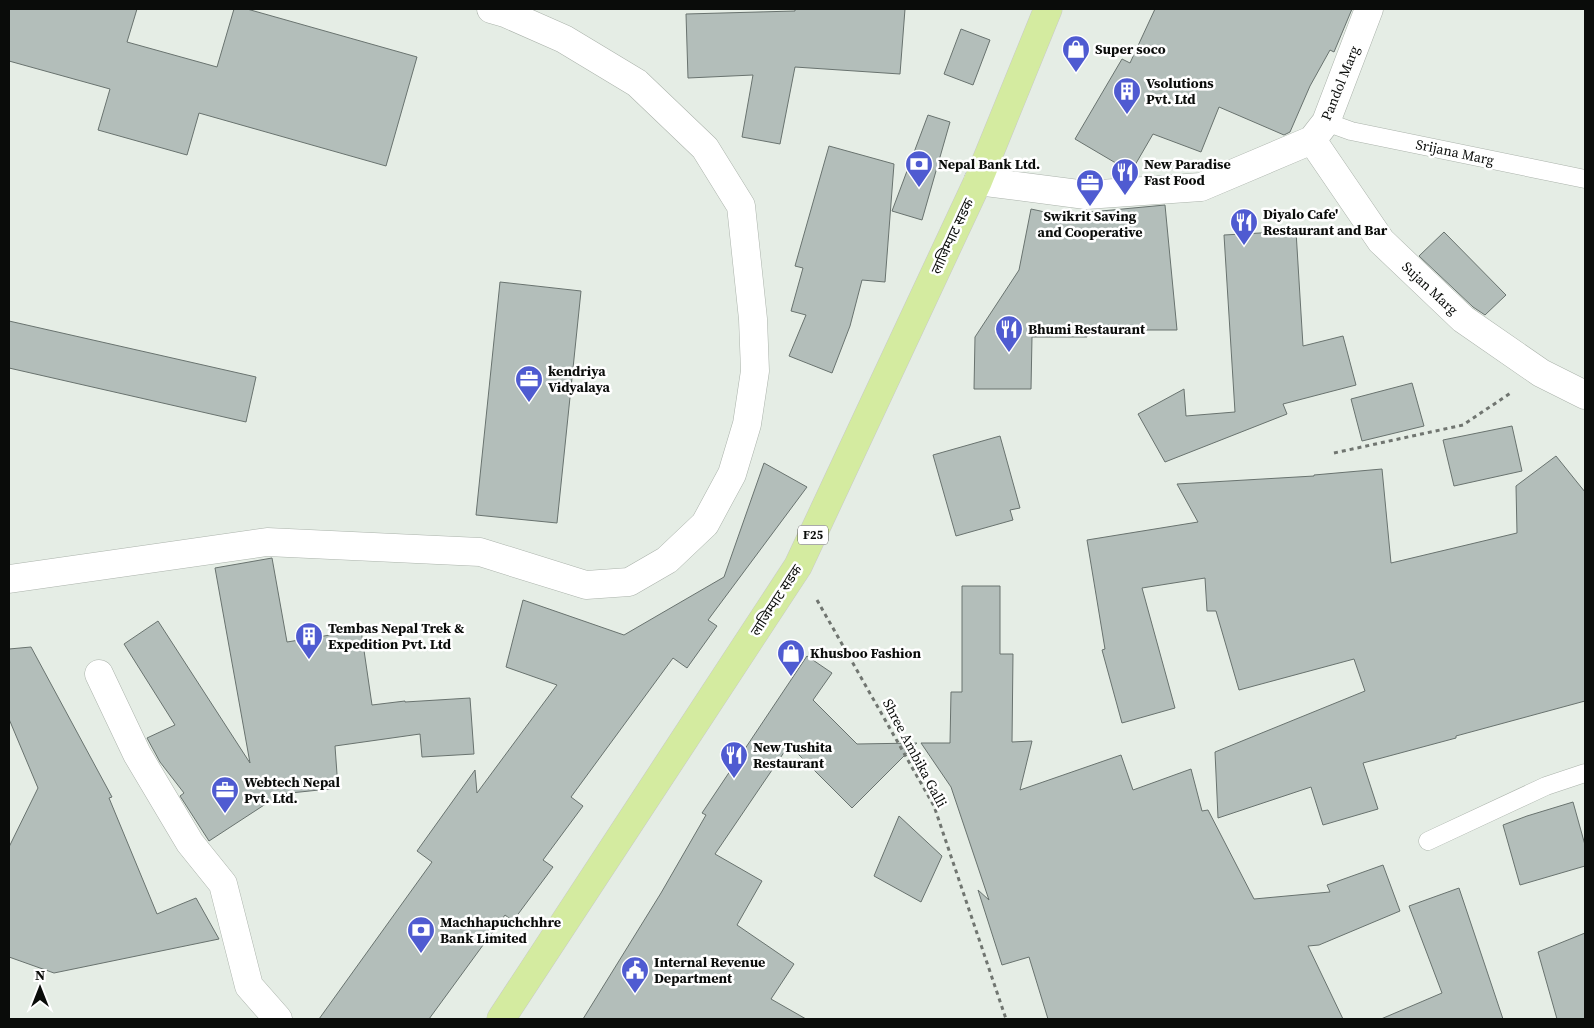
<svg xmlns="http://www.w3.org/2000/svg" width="1594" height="1028" viewBox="0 0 1594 1028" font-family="'Source Serif 4','Noto Sans Devanagari',serif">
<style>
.building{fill:#b3beba;stroke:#69736f}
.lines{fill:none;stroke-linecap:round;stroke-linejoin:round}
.service-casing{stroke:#abb3ab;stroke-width:19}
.minor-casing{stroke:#abb3ab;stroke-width:29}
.tertiary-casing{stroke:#abb3ab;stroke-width:29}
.primary-casing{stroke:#c9cac9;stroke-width:29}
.path{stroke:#707570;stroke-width:3;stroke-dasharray:4 4;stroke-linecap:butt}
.service{stroke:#fff;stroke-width:18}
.minor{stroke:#fff;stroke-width:28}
.tertiary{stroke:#fff;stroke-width:28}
.primary{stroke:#d4eba0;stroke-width:28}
.labels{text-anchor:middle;stroke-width:5;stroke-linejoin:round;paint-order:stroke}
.shield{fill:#fff;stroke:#545554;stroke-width:1}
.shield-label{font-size:12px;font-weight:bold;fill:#0a0c0a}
.poi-label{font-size:14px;font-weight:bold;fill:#0a0c0a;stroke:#fff;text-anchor:start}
.street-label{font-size:14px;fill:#0a0c0a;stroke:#fff}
</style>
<rect width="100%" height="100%" fill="#e5ede5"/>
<g class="building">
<polygon points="9,9 137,9 127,42 217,67 234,9 247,9 417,57 386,166 199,113 187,155 98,130 110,89 9,61"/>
<polygon points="795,9 905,9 900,74 795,67 780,144 742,137 753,75 688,78 686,14 795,11"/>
<polygon points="1155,9 1352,9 1334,52 1330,50 1310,86 1290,132 1284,135 1219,107 1201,152 1153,134 1131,172 1075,139 1122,59 1130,63"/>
<polygon points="961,29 990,40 973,85 944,74"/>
<polygon points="928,115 950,122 922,220 892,211"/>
<polygon points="829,146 894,164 885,282 862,280 850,326 832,373 789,356 806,315 791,311 803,268 795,266"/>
<polygon points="1165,205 1177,330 1087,330 1087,337 1032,337 1031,389 974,389 975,337 1019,270 1031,209 1059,215"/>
<polygon points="1296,231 1303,346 1343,336 1356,385 1283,404 1287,414 1165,462 1138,414 1184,389 1186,416 1235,412 1224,235"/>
<polygon points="1444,232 1506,295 1485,315 1473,307 1419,256"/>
<polygon points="500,282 581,291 557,523 476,515"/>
<polygon points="9,321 256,377 246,422 9,368"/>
<polygon points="1412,383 1424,426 1362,441 1351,399"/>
<polygon points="1512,426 1522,471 1454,486 1443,440"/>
<polygon points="1000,436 1020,508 1010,510 1013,520 956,536 933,455"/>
<polygon points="1556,456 1585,492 1585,701 1456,736 1456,738 1363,763 1378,809 1323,825 1311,787 1218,818 1215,752 1365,691 1354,659 1239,690 1216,611 1207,611 1205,578 1142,588 1175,708 1122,723 1102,650 1105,649 1087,540 1198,522 1177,484 1314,476 1314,475 1382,469 1391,563 1517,533 1516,486"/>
<polygon points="764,463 807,487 708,620 717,626 687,668 673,658 571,797 583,806 543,860 553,867 513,921 505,915 429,1019 319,1019 432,862 417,851 475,770 477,793 557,685 506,667 523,600 624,635 724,577"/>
<polygon points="272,558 287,642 361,630 372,705 405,701 405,702 470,698 474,754 422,757 420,734 335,746 338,788 281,794 209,841 180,796 184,793 160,762 147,738 175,725 124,644 158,621 250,763 215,568"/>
<polygon points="962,586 1000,586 1000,654 1013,654 1012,742 1032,741 1020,790 1121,755 1133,790 1191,769 1202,811 1208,810 1254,899 1330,892 1327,885 1383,865 1400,911 1319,945 1308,946 1343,1019 1048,1019 1029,957 1002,965 978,890 989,900 951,787 921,743 950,743 951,692 962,692"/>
<polygon points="31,647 112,797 109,798 157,914 196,898 219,939 54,973 9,957 9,847 38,788 9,719 9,649"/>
<polygon points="807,656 832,673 813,700 857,744 917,743 852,808 789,745 715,854 762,881 737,925 794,964 771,999 806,1019 583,1019 661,893 706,815 702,813"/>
<polygon points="1573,802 1585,845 1585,866 1520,885 1503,825 1527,816"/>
<polygon points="899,816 942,856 921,902 874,876"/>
<polygon points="1459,888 1503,1019 1381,1019 1442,993 1409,906"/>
<polygon points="1585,933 1585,1019 1557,1019 1538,952"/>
</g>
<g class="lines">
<g class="service-casing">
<g id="service">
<polyline points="1326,122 1351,131 1585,179"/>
<polyline points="1428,841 1546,786 1585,773"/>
</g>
</g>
<g class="minor-casing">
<g id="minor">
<polyline points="1312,140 1381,241 1463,319 1541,373 1585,395"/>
<polyline points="9,579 267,542 480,552 586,585 629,582 667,560 705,524 732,474 747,424 755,371 753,319 741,206 705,148 637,83 564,39 505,13 491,9"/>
<polyline points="99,674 137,754 190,843 223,884 249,986 278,1019"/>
</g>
</g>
<g class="tertiary-casing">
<polyline id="tertiary" points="978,181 1086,195 1201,187 1312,140 1326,122 1369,9"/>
</g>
<g class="primary-casing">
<polyline id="primary" points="501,1019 798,566 978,181 1048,9"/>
</g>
<g class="path">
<polyline points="1334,453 1463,425 1512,392"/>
<polyline points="817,600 934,806 1006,1019"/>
</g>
<use href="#service" class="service"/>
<use href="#minor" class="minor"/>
<use href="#tertiary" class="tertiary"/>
<use href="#primary" class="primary"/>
</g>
<defs>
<g id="shop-pin" transform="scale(1.4375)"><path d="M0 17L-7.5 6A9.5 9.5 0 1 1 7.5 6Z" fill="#4f5bd1" stroke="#fff"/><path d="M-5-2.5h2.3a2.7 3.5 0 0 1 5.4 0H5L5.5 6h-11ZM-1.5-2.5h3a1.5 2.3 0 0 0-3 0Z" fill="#fff"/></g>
<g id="building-pin" transform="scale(1.4375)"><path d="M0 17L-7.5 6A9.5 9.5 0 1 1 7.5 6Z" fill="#4f5bd1" stroke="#fff"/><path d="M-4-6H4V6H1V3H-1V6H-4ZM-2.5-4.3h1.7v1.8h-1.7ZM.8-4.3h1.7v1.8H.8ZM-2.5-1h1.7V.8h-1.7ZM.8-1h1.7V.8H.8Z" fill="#fff"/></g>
<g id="bank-pin" transform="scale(1.4375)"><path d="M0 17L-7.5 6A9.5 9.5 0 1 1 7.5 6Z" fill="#4f5bd1" stroke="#fff"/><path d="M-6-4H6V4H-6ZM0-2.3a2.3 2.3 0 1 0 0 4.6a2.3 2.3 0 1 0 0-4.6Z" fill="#fff"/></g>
<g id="restaurant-pin" transform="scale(1.4375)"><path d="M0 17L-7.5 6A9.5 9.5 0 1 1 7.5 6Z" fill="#4f5bd1" stroke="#fff"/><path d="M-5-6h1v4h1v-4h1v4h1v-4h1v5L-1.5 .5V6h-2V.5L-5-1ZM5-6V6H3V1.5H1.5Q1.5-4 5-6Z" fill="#fff"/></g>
<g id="office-pin" transform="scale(1.4375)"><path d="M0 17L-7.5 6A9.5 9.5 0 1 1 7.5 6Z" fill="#4f5bd1" stroke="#fff"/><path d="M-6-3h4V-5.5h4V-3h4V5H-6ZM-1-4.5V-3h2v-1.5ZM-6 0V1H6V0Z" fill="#fff"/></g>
<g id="civic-pin" transform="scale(1.4375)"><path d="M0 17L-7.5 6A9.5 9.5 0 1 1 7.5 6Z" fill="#4f5bd1" stroke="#fff"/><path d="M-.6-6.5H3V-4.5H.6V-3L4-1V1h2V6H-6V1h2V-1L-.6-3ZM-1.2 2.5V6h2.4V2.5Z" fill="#fff"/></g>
</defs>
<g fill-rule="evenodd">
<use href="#shop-pin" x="1076" y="49"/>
<use href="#building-pin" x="1127" y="91"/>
<use href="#bank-pin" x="919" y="164"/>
<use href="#restaurant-pin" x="1125" y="172"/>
<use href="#office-pin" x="1090" y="183"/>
<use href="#restaurant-pin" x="1244" y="222"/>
<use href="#restaurant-pin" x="1009" y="329"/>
<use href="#office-pin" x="529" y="379"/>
<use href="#building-pin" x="309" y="636"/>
<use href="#shop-pin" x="791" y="653"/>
<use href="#restaurant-pin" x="734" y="755"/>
<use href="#office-pin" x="225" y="790"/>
<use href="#bank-pin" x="421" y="930"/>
<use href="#civic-pin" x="635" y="970"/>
</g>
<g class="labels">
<rect class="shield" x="798" y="525.5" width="30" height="19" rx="4"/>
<g class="shield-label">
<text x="813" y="539">F25</text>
</g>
<g class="poi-label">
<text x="1095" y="54">Super soco</text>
<text x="1146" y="88">Vsolutions<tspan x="1146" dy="16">Pvt. Ltd</tspan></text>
<text x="938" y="169">Nepal Bank Ltd.</text>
<text x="1144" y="169">New Paradise<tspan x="1144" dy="16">Fast Food</tspan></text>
<text x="1263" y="219">Diyalo Cafe'<tspan x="1263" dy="16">Restaurant and Bar</tspan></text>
<text x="1090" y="221" text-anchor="middle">Swikrit Saving<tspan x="1090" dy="16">and Cooperative</tspan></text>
<text x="1028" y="334">Bhumi Restaurant</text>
<text x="548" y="376">kendriya<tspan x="548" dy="16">Vidyalaya</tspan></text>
<text x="328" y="633">Tembas Nepal Trek &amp;<tspan x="328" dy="16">Expedition Pvt. Ltd</tspan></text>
<text x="810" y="658">Khusboo Fashion</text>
<text x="753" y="752">New Tushita<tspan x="753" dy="16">Restaurant</tspan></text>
<text x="244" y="787">Webtech Nepal<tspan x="244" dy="16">Pvt. Ltd.</tspan></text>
<text x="440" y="927">Machhapuchchhre<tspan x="440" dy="16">Bank Limited</tspan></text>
<text x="654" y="967">Internal Revenue<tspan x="654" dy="16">Department</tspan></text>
</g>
<g class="street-label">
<text transform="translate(1340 83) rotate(-68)" y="5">Pandol Marg</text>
<text transform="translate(1455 152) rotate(12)" y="5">Srijana Marg</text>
<text transform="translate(952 236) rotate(-65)" y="5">लाजिम्पाट सडक</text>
<text transform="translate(1430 288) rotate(43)" y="5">Sujan Marg</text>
<text transform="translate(776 600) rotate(-57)" y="5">लाजिम्पाट सडक</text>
<text transform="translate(915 753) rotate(62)" y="5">Shree Ambika Galli</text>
</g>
</g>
<rect width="1594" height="1028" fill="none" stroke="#0a0c0a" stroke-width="20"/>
<g transform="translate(40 988)" stroke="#ffffff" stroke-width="4" paint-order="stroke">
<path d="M0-4L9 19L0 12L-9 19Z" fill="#0a0c0a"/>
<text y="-8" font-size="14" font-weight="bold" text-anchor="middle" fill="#0a0c0a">N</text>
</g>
</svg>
